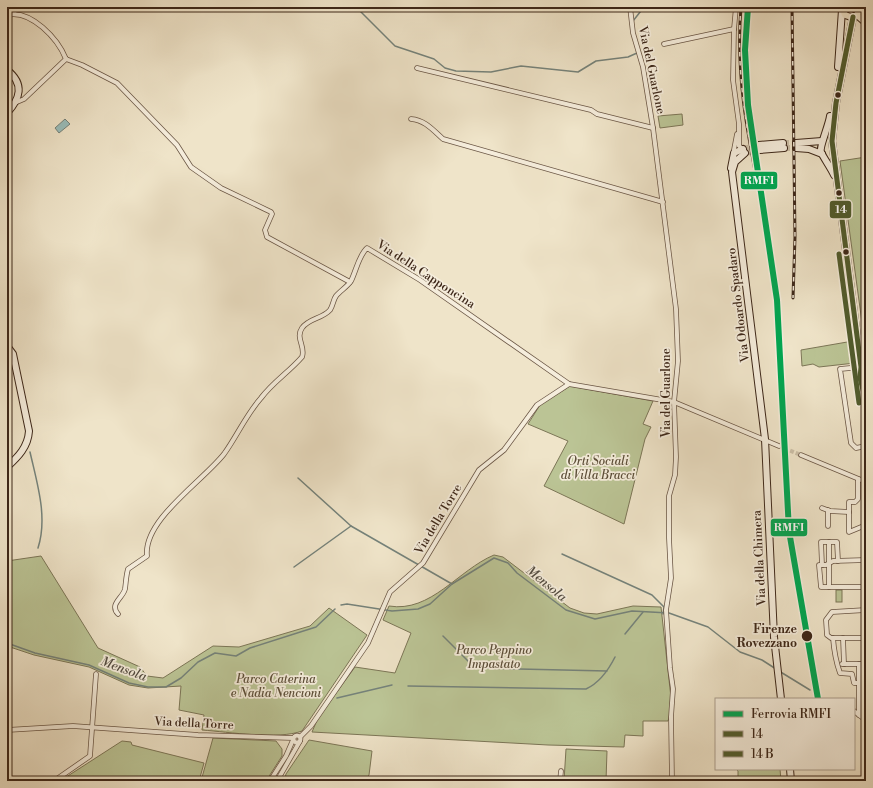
<svg xmlns="http://www.w3.org/2000/svg" width="873" height="788" viewBox="0 0 873 788" font-family="'Libre Bodoni',serif">
<style>
.green{fill:#bbc495;stroke:#7c7657}
.water{fill:#9abebb;stroke:#75827a}
.lines{fill:none;stroke-linecap:round;stroke-linejoin:round}
.stream{stroke:#75827a;stroke-width:1.5}
.street-tunnel{stroke:#cbbea6;stroke-width:4;stroke-dasharray:4 2;stroke-linecap:butt}
.secondary-tunnel{stroke:#cbbea6;stroke-width:6;stroke-dasharray:6 3;stroke-linecap:butt}
.street-casing{stroke:#6a5645;stroke-width:5.5}
.secondary-casing{stroke:#3d2719;stroke-width:8}
.primary-casing{stroke:#3d2719;stroke-width:8}
.street{stroke:#f5eddc;stroke-width:4}
.secondary{stroke:#f5eddc;stroke-width:6}
.primary{stroke:#efe4c9;stroke-width:6}
.rail-casing{stroke:#3d2719;stroke-width:3}
.rail{stroke:#f5eddc;stroke-width:1.5;stroke-dasharray:4.5;stroke-linecap:butt}
.bus-1-casing{stroke:#f5eddc;stroke-width:8}
.bus-2-casing{stroke:#f5eddc;stroke-width:8}
.bus-1{stroke:#515c2d;stroke-width:5}
.bus-2{stroke:#515c2d;stroke-width:5}
.rail-1-casing{stroke:#f5eddc;stroke-width:9}
.rail-1{stroke:#00a651;stroke-width:6}
.bus-dot{fill:#3d2719;stroke:#f5eddc;stroke-width:1.5}
.labels{text-anchor:middle;stroke-width:3.5;stroke-linejoin:round;paint-order:stroke}
.street-label{font-size:12px;fill:#3d2719;stroke:#f5eddc}
.park-label{font-size:12px;font-style:italic;fill:#5c4e38;stroke:#f5eddc}
.stop-label{font-size:12px;font-weight:bold;fill:#3d2719;stroke:#f5eddc;text-anchor:end}
.water-label{font-size:13px;font-style:italic;fill:#544d42;stroke:#f5eddc}
.line-badge{stroke:#f5eddc;stroke-width:1.5}
.badge-label{font-size:11px;text-anchor:middle;font-weight:bold;fill:#fff}
</style>
<rect width="100%" height="100%" fill="#efe4c9"/>
<filter id="stains"><feTurbulence type="fractalNoise" baseFrequency=".005" numOctaves="4"/><feColorMatrix values="0 0 0 0 .2 0 0 0 0 .09 0 0 0 0 .02 0 0 0 .5 -.17"/></filter>
<radialGradient id="worn" r=".72"><stop offset=".6" stop-color="#630" stop-opacity="0"/><stop offset="1" stop-color="#630" stop-opacity=".3"/></radialGradient>
<g class="green">
<polygon points="682,114 683,125 660,128 658,116"/>
<polygon points="866,157 866,330 863,330 840,161"/>
<polygon points="853,341 855,363 819,367 813,364 802,366 801,350"/>
<polygon points="570,386 653,401 643,424 651,427 645,439 624,524 544,486 568,441 528,424 540,405"/>
<path d="M494 555 503 557 570 608 584 613 597 614 633 606 661 607 672 707 668 721H643V736L625 735 624 747 548 745 312 732 318 718 355 667 395 673 411 633 383 620 389 606C431 613 458 570 494 555Z"/>
<path d="M41 556 98 648 140 667 147 676 163 678 213 646 239 647 310 626 329 608 367 635 302 731C278 740 229 732 202 730L204 715 179 710 181 686 148 688 129 685 89 667 34 655 7 646V561Z"/>
<rect x="836" y="590" width="6" height="12"/>
<polygon points="213,738 276,741 282,749 282,756 266,781 201,781"/>
<polygon points="309,740 372,751 369,775 365,781 318,781 305,778 304,781 284,781 286,774"/>
<polygon points="122,741 131,742 132,745 204,763 199,781 60,781"/>
<polygon points="566,749 607,751 606,781 564,781"/>
<polygon points="736,769 780,769 781,781 738,781 738,771"/>
</g>
<polygon class="water" points="65,119 70,124 59,133 55,128"/>
<g class="lines">
<g class="stream">
<polyline points="356,7 395,46 434,59 445,68 456,71 491,72 521,66 578,72 596,61 628,57 637,53"/>
<polyline points="633,21 644,7"/>
<path d="M30 452C37 483 48 517 38 548"/>
<polyline points="298,478 351,526 452,584"/>
<polyline points="562,554 652,595 664,607 663,614"/>
<polyline points="294,567 351,526"/>
<polyline points="341,605 347,604 392,611 418,609 430,604 452,584 494,558 508,563 517,573 566,610 595,619 632,611 669,613 708,627 740,652 762,660 776,669"/>
<polyline points="625,634 643,612"/>
<polyline points="443,636 471,664 481,668 607,671"/>
<polyline points="7,643 35,653 89,665 129,683 148,687 166,687 181,678 198,662 215,653 236,656 250,648 316,627 335,609"/>
<polyline points="779,671 810,690"/>
<path d="M408 686 586 689C599 683 608 671 615 657"/>
<polyline points="337,698 392,685"/>
</g>
<polyline class="street-tunnel" points="779,446 801,455"/>
<g class="secondary-tunnel">
<polyline points="783,143 796,143"/>
<polyline points="784,148 796,148"/>
<polyline points="743,149 759,145"/>
<polyline points="745,153 760,150"/>
</g>
<g class="street-casing">
<g id="street">
<polyline points="630,7 633,33 643,67 653,128 676,309 678,361 674,402 676,457 675,475 669,496 669,538 671,578 666,610 670,668 673,689 671,717 672,781"/>
<polyline points="736,7 734,29 733,80 739,124 739,146 743,149"/>
<polyline points="14,13 16,7"/>
<path d="M7 15C31 9 58 39 66 59"/>
<polyline points="664,44 734,29"/>
<polyline points="66,59 82,65 117,83 177,145 191,167 221,188 271,212 272,214 265,230 267,237 350,282"/>
<polyline points="417,68 591,110 597,114 653,128"/>
<polyline points="17,102 24,99 66,59"/>
<path d="M411 119C425 120 433 130 443 139L663 202"/>
<polyline points="733,155 737,134"/>
<polyline points="861,367 840,369 851,443 856,448 866,446"/>
<polyline points="801,455 866,482"/>
<polyline points="858,479 858,499 855,502 849,502 849,532 866,525"/>
<polyline points="822,508 830,511 849,512"/>
<polyline points="828,526 828,510"/>
<polyline points="829,542 837,542 838,561"/>
<polyline points="866,560 833,561 826,565 819,565 821,587 866,587"/>
<polyline points="822,565 821,542 829,542 829,587"/>
<polyline points="866,610 832,612 826,620 827,635 831,638 866,638"/>
<path d="M118 614C109 604 123 598 125 589 126 582 126 576 128 569L147 556C143 520 203 481 224 454 237 436 246 415 261 398 273 382 289 372 302 357 306 347 295 338 302 328 309 318 322 319 330 310 333 306 333 300 336 296 340 291 347 287 351 281 356 271 359 255 367 248L420 280 569 384 674 402 779 446"/>
<path d="M833 638C834 651 836 662 840 673L852 674 854 683H859"/>
<polyline points="843,638 844,664"/>
<polyline points="842,664 859,664"/>
<polyline points="866,664 859,664 859,715 866,720"/>
<polyline points="854,711 859,715"/>
<polyline points="7,730 73,726 198,735 293,738"/>
<circle cx="297" cy="739" r="3.5"/>
<polyline points="300,737 311,726 368,643 390,592 423,563 479,470 504,450 537,405 569,384"/>
<polyline points="54,781 90,756 96,674"/>
<polyline points="270,781 286,756 293,740"/>
<polyline points="277,781 300,741"/>
<polyline points="560,781 561,771"/>
</g>
</g>
<g class="secondary-casing">
<g id="secondary">
<polyline points="853,17 836,103 832,141 861,367 860,378 863,385 866,402"/>
<polyline points="838,67 842,10"/>
<path d="M7 70C25 84 20 99 7 113"/>
<path d="M830 116C829 125 819 147 821 152 823 157 831 168 834 175"/>
<polyline points="796,143 822,141"/>
<polyline points="759,145 783,143"/>
<polyline points="796,148 809,149 822,154"/>
<polyline points="760,150 784,148"/>
<polyline points="745,153 735,162 732,172 765,439 774,637 781,699"/>
<polyline points="731,168 734,153 743,149"/>
<path d="M7 346 13 354 29 431C28 447 18 457 7 467"/>
<polyline points="790,769 791,781"/>
</g>
</g>
<g class="primary-casing">
<g id="primary">
<polyline points="842,7 845,15 851,17 857,15 861,7"/>
<polyline points="857,15 866,23"/>
</g>
</g>
<use href="#street" class="street"/>
<use href="#secondary" class="secondary"/>
<use href="#primary" class="primary"/>
<g class="rail-casing">
<g id="rail">
<path d="M741 7C735 79 749 141 763 211"/>
<polyline points="792,7 795,237 793,298"/>
</g>
</g>
<use href="#rail" class="rail"/>
<g class="bus-1-casing">
<polyline id="bus-1" points="853,17 836,103 832,141 861,367 860,378 866,402"/>
</g>
<g class="bus-2-casing">
<polyline id="bus-2" points="839,254 859,403"/>
</g>
<use href="#bus-1" class="bus-1"/>
<use href="#bus-2" class="bus-2"/>
<g class="rail-1-casing">
<polyline id="rail-1" points="748,7 745,50 748,105 777,300 789,531 818,699"/>
</g>
<use href="#rail-1" class="rail-1"/>
</g>
<g class="bus-dot">
<circle cx="838" cy="95" r="3.5"/>
<circle cx="839" cy="193" r="3.5"/>
<circle cx="846" cy="252" r="3.5"/>
<circle cx="807" cy="636" r="6"/>
</g>
<g class="labels">
<g class="street-label">
<text transform="translate(652 70) rotate(78)" y="4">Via del Guarlone</text>
<text transform="translate(426 274) rotate(33)" y="4">Via della Capponcina</text>
<text transform="translate(738 305) rotate(-97)" y="4">Via Odoardo Spadaro</text>
<text transform="translate(666 393) rotate(-90)" y="4">Via del Guarlone</text>
<text transform="translate(438 519) rotate(-59)" y="4">Via della Torre</text>
<text transform="translate(759 558) rotate(-93)" y="4">Via della Chimera</text>
<text transform="translate(194 723) rotate(3)" y="4">Via della Torre</text>
</g>
<g class="park-label">
<text x="598" y="465">Orti Sociali<tspan x="598" dy="14">di Villa Bracci</tspan></text>
<text x="494" y="654">Parco Peppino<tspan x="494" dy="14">Impastato</tspan></text>
<text x="276" y="683">Parco Caterina<tspan x="276" dy="14">e Nadia Nencioni</tspan></text>
</g>
<g class="stop-label">
<text x="797" y="633">Firenze<tspan x="797" dy="14">Rovezzano</tspan></text>
</g>
<g class="water-label">
<text transform="translate(547 583) rotate(39)" y="5">Mensola</text>
<text transform="translate(124 668) rotate(20)" y="5">Mensola</text>
</g>
</g>
<g class="line-badge">
<rect x="740" y="171" width="38" height="19" rx="4" fill="#00a651"/>
<rect x="829" y="200" width="23" height="19" rx="4" fill="#515c2d"/>
<rect x="770" y="518" width="38" height="19" rx="4" fill="#00a651"/>
</g>
<g class="badge-label">
<text x="759" y="184">RMFI</text>
<text x="841" y="213">14</text>
<text x="789" y="531">RMFI</text>
</g>
<rect width="873" height="788" fill="none" stroke="#efe4c9" stroke-width="24"/>
<rect x="8" y="8" width="857" height="772" fill="none" stroke="#3d2719" stroke-width="2"/>
<rect x="12" y="12" width="849" height="764" fill="none" stroke="#3d2719"/>
<rect x="715" y="698" width="140" height="72" fill="#f5eddc" stroke="#ab9e8e"/>
<rect x="723" y="711" width="20" height="6" fill="#00a651" stroke="#ab9e8e"/>
<text x="751" y="718" font-size="12" fill="#3d2719">Ferrovia RMFI</text>
<rect x="723" y="731" width="20" height="6" fill="#515c2d" stroke="#ab9e8e"/>
<text x="751" y="738" font-size="12" fill="#3d2719">14</text>
<rect x="723" y="751" width="20" height="6" fill="#515c2d" stroke="#ab9e8e"/>
<text x="751" y="758" font-size="12" fill="#3d2719">14 B</text>
<rect width="100%" height="100%" filter="url(#stains)"/>
<rect width="100%" height="100%" fill="url(#worn)"/>
</svg>
